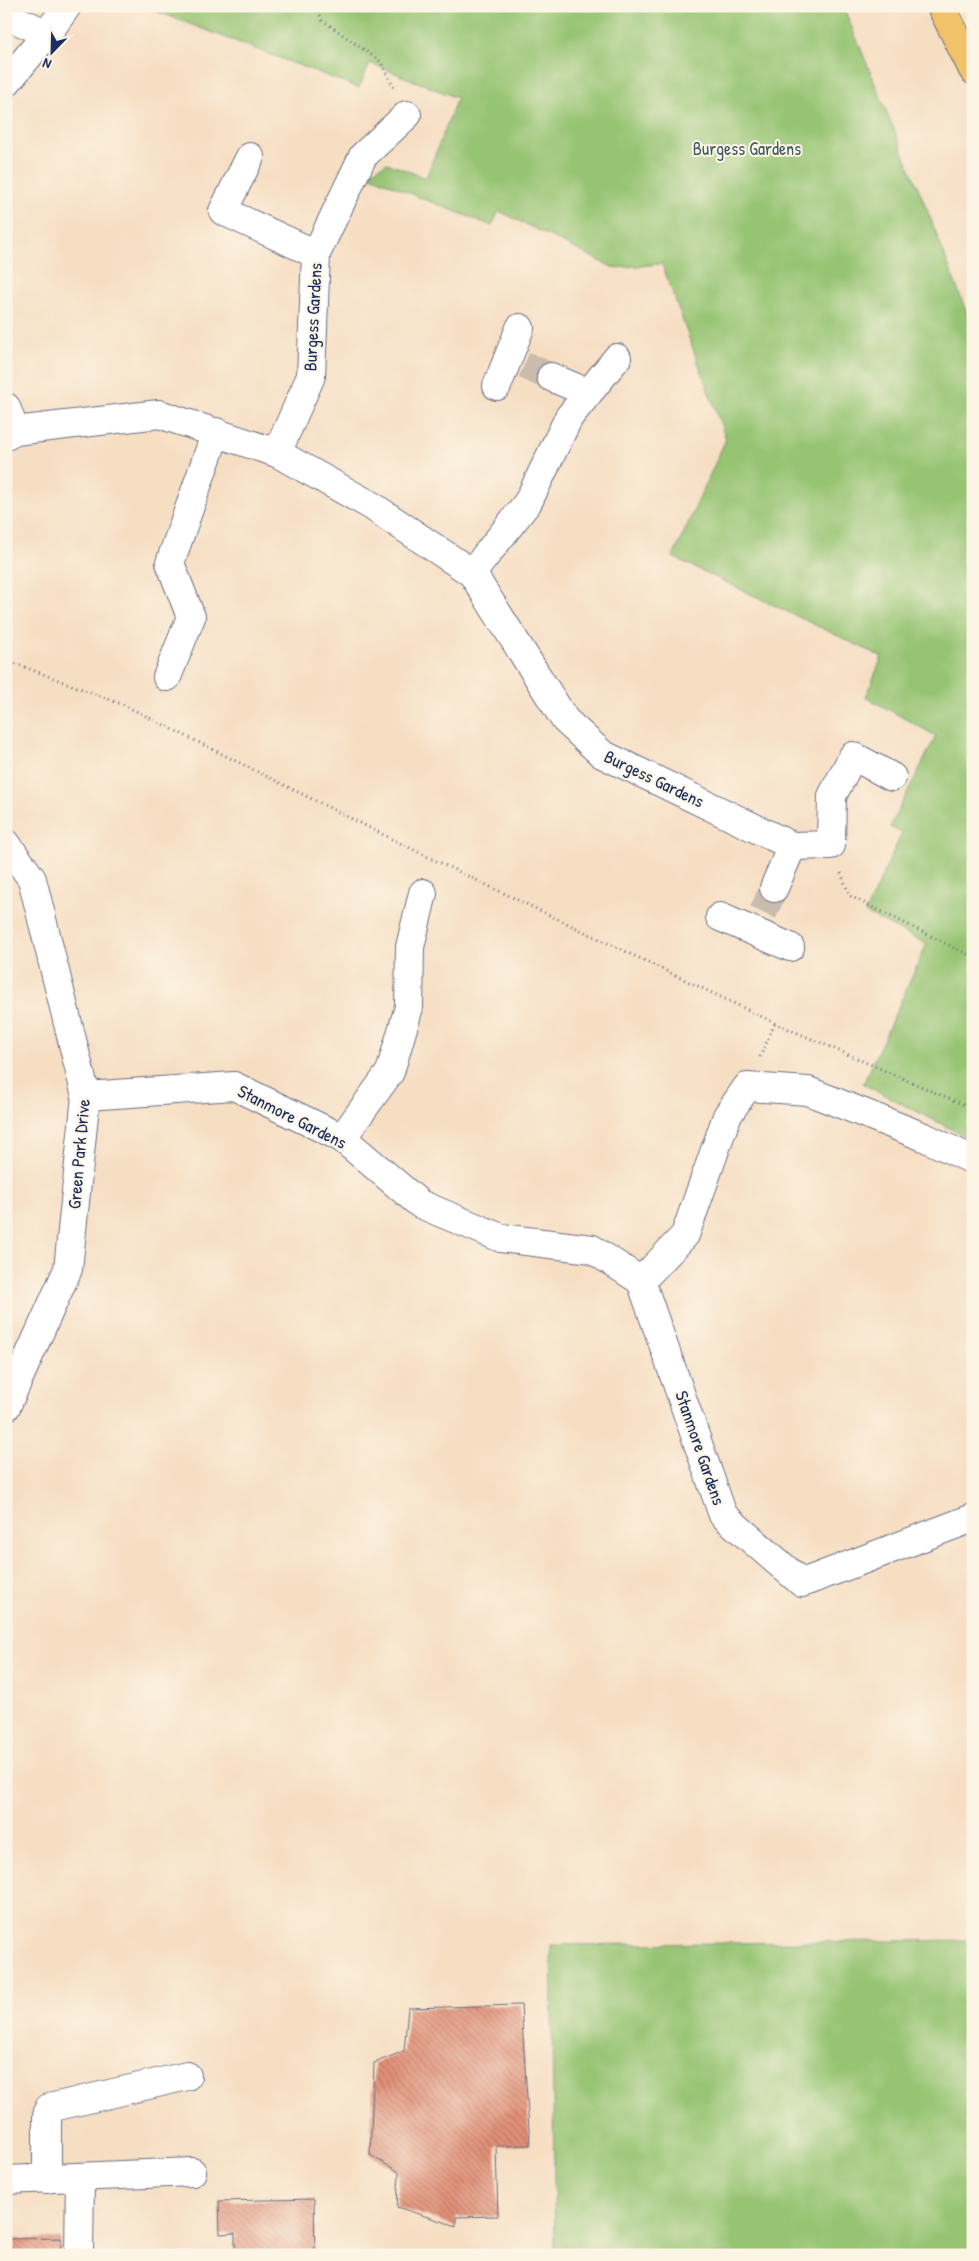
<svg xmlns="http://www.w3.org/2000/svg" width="979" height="2261" viewBox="0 0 979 2261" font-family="'Patrick Hand',sans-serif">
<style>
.park{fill:#97c473;stroke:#597a68}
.building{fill:url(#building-back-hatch)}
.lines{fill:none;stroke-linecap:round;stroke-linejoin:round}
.minor-tunnel{stroke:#cabbaf;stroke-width:28;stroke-dasharray:28 14;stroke-linecap:butt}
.minor-casing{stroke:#686c81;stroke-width:30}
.highway-casing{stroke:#686c81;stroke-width:30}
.path{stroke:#686c81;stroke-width:3;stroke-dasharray:1 4;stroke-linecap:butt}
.minor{stroke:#fff;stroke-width:28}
.highway{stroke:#f2c26a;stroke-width:28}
.labels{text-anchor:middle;stroke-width:4;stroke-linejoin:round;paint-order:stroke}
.park-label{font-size:18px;fill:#405c64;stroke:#fcf5e5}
.street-label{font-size:18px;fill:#1b2f5e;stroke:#fcf5e5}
</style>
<defs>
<pattern id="building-back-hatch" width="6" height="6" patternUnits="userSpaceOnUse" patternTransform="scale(1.25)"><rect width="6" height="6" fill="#e29077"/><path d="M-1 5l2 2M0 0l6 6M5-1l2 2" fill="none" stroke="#b67665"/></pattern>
</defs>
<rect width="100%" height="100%" fill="#fcf5e5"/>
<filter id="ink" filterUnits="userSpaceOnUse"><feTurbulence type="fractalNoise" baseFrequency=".02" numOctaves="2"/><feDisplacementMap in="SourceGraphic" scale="10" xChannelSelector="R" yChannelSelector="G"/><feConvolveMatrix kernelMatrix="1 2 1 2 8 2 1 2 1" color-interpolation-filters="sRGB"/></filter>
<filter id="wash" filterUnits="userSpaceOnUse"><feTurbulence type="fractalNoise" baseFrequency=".0096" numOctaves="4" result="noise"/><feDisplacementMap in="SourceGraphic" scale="20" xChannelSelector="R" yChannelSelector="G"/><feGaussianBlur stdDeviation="1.12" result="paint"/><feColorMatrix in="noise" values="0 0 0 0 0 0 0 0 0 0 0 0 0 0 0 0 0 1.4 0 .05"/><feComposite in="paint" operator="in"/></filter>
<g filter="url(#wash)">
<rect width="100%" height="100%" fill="#f6dec3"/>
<g class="park">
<polygon points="142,6 843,6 926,207 973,329 973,1140 863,1084 927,944 865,913 902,833 890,827 936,736 866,697 882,657 673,557 726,439 662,264 614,268 499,211 492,226 419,197 367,174 387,163 426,178 457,98 370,63 359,88"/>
<polygon points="973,1940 973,2255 555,2255 551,1945"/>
</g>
<g id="blocks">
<g class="building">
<polygon points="521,2005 530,2145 496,2146 498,2216 456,2217 456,2226 397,2207 399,2172 370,2155 374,2063 404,2051 408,2008"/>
<polygon points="314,2199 315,2255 235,2255 235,2233 220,2234 219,2201"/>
<polygon points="61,2238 61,2255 6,2255 6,2239"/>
</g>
</g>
</g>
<g filter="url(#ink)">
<use href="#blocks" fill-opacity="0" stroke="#686c81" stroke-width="1"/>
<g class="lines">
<g class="minor-tunnel">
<polyline points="524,365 551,377"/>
<polyline points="763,913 774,888"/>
</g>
<g class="minor-casing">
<g id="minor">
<polyline points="6,15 47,34"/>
<polyline points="6,83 47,34 67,6"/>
<polyline points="250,157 223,211 316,254"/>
<polyline points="551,377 588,393"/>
<polyline points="497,386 520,328"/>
<polyline points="6,407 15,431"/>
<polyline points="6,436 15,431 159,414 277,453 372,506 472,573 565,720 602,754 792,846 831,845 832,796 853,756 892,777"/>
<polyline points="277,453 311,376 316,254 363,156 407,115"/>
<polyline points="472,573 528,502 569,417 617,358"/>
<polyline points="167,677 191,617 170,563 216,432"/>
<polyline points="6,843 32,879 86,1096 68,1269 6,1407"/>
<polyline points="774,888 792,846"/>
<polyline points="720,917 790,947"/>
<polyline points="86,1096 234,1086 342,1138 420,1204 501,1238 592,1249 641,1281 723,1515 802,1583 973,1518"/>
<polyline points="342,1138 390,1072 409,1007 410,947 423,893"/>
<polyline points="641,1281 685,1235 727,1116 747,1087 808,1091 924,1137 973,1160"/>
<polyline points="47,2179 47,2116 49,2108 187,2076"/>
<polyline points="6,2180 192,2172"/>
<polyline points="79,2255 80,2177"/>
</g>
</g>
<g class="highway-casing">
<polyline id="highway" points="941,6 973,70"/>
</g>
<g class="path">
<polyline points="143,6 147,8 155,6"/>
<polyline points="316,6 322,20 381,62 394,88"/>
<polyline points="6,660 124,705 426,856 775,1023 973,1109"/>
<polyline points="841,873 850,896 973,957"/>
<polyline points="760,1057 775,1023"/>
</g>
<use href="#minor" class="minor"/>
<use href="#highway" class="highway"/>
</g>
</g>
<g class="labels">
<g class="park-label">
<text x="747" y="155">Burgess Gardens</text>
</g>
<g class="street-label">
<text transform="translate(313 317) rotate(-87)" y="6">Burgess Gardens</text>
<text transform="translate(654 779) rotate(26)" y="6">Burgess Gardens</text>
<text transform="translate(292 1117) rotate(27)" y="6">Stanmore Gardens</text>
<text transform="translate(79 1154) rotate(-85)" y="6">Green Park Drive</text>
<text transform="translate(700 1448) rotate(71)" y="6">Stanmore Gardens</text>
</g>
</g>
<rect width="979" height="2261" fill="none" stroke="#fcf5e5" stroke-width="25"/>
<g transform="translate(52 52) rotate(203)" stroke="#fcf5e5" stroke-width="4" paint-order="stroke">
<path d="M0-4L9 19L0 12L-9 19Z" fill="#1b2f5e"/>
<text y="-8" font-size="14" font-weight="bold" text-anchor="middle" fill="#1b2f5e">N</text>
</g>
</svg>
